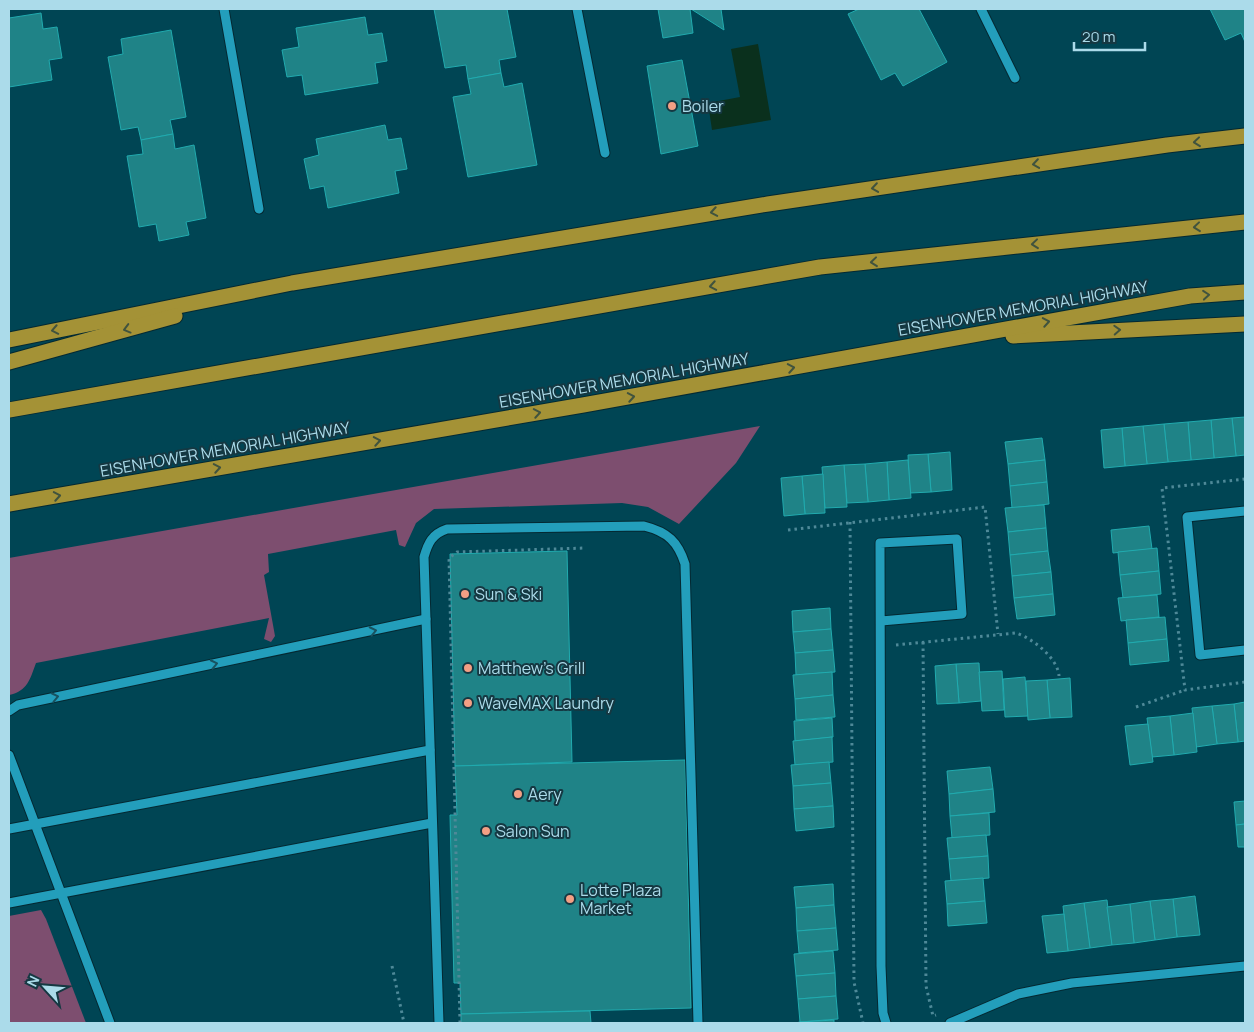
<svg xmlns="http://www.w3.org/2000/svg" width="1254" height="1032" viewBox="0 0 1254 1032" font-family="Manrope,sans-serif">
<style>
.green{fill:#7d4e6f}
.water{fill:#0a301d}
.building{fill:#1f8387;stroke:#21abaf}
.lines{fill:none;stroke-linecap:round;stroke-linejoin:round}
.minor-casing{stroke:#042932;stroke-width:11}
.highway-casing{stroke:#042932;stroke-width:17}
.path{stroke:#4e8998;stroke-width:3;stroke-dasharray:2.5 4;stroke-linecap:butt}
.minor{stroke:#239ebb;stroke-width:9}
.highway{stroke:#a49236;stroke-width:15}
.oneway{stroke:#40533e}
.oneway2{stroke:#185260}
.poi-dot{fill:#f39f84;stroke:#153842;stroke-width:2}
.labels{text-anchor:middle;stroke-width:4;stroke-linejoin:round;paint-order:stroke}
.poi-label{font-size:16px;fill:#abdbea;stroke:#153842;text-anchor:start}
.street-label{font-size:16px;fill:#abdbea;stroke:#153842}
</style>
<rect width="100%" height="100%" fill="#004554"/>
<g class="green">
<path d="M760 426 736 463 679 524 648 507 622 503 434 509 416 523 405 547 399 545 396 530 268 554 269 572 264 575 275 636 271 642 264 639 269 618 36 663C30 679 28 691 9 695V558Z"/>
<polygon points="41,910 46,919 86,1023 9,1023 9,916"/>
</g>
<polygon class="water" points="758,44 771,120 712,130 708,103 740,97 731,49"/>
<g class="building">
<polygon points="434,9 507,9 516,57 499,60 501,73 468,79 466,65 445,68"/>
<polygon points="658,9 690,9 693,33 663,38"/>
<polygon points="691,9 721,9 724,30"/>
<polygon points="859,9 919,9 947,62 903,86 895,73 881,80 848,14"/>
<polygon points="1210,9 1245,9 1245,42 1241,33 1225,40"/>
<polygon points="41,13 43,29 57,27 62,58 49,60 52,80 9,87 9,18"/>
<polygon points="365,17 368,35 382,33 387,61 375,63 378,83 305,95 302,75 287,77 282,50 299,47 296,28"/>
<polygon points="171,30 186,117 170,120 173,134 141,140 138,127 121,130 108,57 123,54 121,39"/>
<polygon points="682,60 698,146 661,154 647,66"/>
<polygon points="501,73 504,87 522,83 537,165 468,177 453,97 471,94 468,79"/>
<polygon points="385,125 388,140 401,138 407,169 395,171 399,193 328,208 324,186 310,189 304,159 319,155 316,139"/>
<polygon points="173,134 175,149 194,145 206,218 186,222 189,235 159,241 156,224 139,227 127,156 143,154 141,140"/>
<polygon points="1245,417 1245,455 1236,456 1232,418"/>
<polygon points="1232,418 1236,456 1214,458 1211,420"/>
<polygon points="1211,420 1214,458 1191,460 1188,422"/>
<polygon points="1188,422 1191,460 1168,462 1164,424"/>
<polygon points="1164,424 1168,462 1147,464 1143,426"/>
<polygon points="1143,426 1147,464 1125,466 1122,428"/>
<polygon points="1122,428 1125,466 1104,468 1101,430"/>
<polygon points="1042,438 1045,460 1008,464 1005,442"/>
<polygon points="950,452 952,490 931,492 928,454"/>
<polygon points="928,454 931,492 910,493 908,455"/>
<polygon points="908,460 911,498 889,500 887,462"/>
<polygon points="1045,460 1047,482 1010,486 1008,464"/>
<polygon points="887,462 889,500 868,502 865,464"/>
<polygon points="865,464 868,502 847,503 844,465"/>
<polygon points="844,465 847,507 825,508 822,467"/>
<polygon points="823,474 825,513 805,514 802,476"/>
<polygon points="802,476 805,514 784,516 781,478"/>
<polygon points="1047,482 1049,504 1012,508 1010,486"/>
<polygon points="1044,505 1046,528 1008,532 1005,508"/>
<polygon points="1149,526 1152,549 1113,553 1111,530"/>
<polygon points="1046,528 1048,551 1010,555 1008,532"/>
<polygon points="1157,548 1159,571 1120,575 1118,552"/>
<polygon points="567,551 572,762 455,766 450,554"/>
<polygon points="1048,551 1051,572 1012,576 1010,555"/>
<polygon points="1159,571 1161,594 1123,598 1120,575"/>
<polygon points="1051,572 1053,594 1014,598 1012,576"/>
<polygon points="1053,594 1055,615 1017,619 1014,598"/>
<polygon points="1157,595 1159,617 1121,621 1118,598"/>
<polygon points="830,608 831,629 793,632 792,611"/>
<polygon points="1165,617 1167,639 1128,643 1126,620"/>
<polygon points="831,629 833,650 795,653 793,632"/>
<polygon points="1167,639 1169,661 1130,665 1128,643"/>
<polygon points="833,650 835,672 796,675 795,653"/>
<polygon points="979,663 981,701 959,703 956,664"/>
<polygon points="956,664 959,703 937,704 935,666"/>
<polygon points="1002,671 1004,710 982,711 979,672"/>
<polygon points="832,672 833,695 795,699 793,675"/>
<polygon points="1025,677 1028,716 1005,717 1003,679"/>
<polygon points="1070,678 1072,717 1050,718 1047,680"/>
<polygon points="1047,680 1050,718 1028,720 1026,681"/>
<polygon points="833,695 835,717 796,720 795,699"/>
<polygon points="1245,702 1245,741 1238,742 1234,704"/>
<polygon points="1234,704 1238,742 1217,744 1212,706"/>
<polygon points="1212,706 1217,744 1196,747 1192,708"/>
<polygon points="1193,713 1197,752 1174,755 1170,716"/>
<polygon points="1170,716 1174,755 1152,757 1147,718"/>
<polygon points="832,718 833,737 795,741 794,721"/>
<polygon points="1148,724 1153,762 1130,765 1125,726"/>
<polygon points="832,737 833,762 795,765 793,741"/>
<polygon points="685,760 691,1008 461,1014 460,983 454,983 450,815 457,815 455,766"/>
<polygon points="829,762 831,783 793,786 791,765"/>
<polygon points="990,767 993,789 949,794 947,771"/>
<polygon points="831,783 833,806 794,809 793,786"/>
<polygon points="993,789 995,812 950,816 949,794"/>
<polygon points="1245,801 1245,824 1236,825 1234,802"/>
<polygon points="833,806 834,827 796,831 794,809"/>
<polygon points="989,813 990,835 952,838 950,816"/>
<polygon points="1245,824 1245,847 1238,847 1236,825"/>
<polygon points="986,835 988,856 949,859 947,838"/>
<polygon points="988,856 989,878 951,881 949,859"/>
<polygon points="983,878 985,901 947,904 945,881"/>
<polygon points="833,884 834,905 796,908 794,887"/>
<polygon points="1195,896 1200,935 1177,937 1173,899"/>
<polygon points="1173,899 1177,937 1155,940 1150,901"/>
<polygon points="1107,900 1112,945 1090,948 1084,903"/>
<polygon points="985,901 987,923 948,926 947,904"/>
<polygon points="1150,901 1155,940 1134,943 1130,904"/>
<polygon points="1084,903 1090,948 1068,951 1063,906"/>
<polygon points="1130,904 1134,943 1112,945 1107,907"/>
<polygon points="834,905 836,928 797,931 796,908"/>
<polygon points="1064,914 1068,951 1047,953 1042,916"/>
<polygon points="836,928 838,950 799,953 797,931"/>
<polygon points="833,951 835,973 796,976 794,954"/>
<polygon points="835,973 836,996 798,999 796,976"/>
<polygon points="836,996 838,1019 800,1022 798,999"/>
<polygon points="590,1011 591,1023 461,1023 461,1014"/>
<polygon points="834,1020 834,1023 795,1023 800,1022"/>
</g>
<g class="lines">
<g class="minor-casing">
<g id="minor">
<polyline points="224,9 259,209"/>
<polyline points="577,9 605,153"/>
<polyline points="981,9 1015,78"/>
<polyline points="1245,511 1187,517 1200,655 1245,650"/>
<polyline points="881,621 962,614 957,539 880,543 881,966 883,1013 886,1023"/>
<polyline points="9,711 18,705 426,619"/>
<polyline points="9,755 110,1023"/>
<polyline points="9,829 430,750"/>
<polyline points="9,903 432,823"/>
<path d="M439 1023 424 557C428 543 432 534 447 529L644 526C668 532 678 542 685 564L698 1023"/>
<polyline points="950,1023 1018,994 1072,983 1245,966"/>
</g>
</g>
<g class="highway-casing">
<g id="highway">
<polyline points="1013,336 1245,324"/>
<polyline points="9,340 292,283 768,204 1167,145 1245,136"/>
<polyline points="9,362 175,316"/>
<polyline points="9,410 820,267 1245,222"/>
<polyline points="9,504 583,405 1190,296 1245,292"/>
</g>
</g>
<g class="path">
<polyline points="1245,479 1162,488 1185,690 1245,682"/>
<polyline points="850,522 854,982 863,1023"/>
<polyline points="788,530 985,507 998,634"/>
<polyline points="923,642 926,986 933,1016 936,1015"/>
<path d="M896 645 1016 633C1032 638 1058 658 1059 676"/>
<polyline points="1136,707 1185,690"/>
<polyline points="392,966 404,1023"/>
<polyline points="460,1023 449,558 457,552 586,548"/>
</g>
<use href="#minor" class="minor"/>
<use href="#highway" class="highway"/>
</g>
<defs><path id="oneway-chevron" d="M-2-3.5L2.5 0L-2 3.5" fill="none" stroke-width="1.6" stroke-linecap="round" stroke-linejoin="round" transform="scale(1.25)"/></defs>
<g class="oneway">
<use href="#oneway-chevron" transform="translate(1197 142) rotate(174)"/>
<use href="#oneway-chevron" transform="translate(1036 164) rotate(172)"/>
<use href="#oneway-chevron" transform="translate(875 188) rotate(172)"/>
<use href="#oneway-chevron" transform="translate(714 212) rotate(170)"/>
<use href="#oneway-chevron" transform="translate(1197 227) rotate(174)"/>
<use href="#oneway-chevron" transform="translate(1035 244) rotate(174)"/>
<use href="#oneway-chevron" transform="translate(874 262) rotate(174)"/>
<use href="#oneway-chevron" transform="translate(713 286) rotate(170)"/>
<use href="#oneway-chevron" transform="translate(1206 295) rotate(-5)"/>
<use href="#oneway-chevron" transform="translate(1046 322) rotate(-10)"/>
<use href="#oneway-chevron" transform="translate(127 329) rotate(165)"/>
<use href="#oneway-chevron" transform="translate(55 330) rotate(169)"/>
<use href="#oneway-chevron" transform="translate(1117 330) rotate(-3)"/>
<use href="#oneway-chevron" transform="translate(791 368) rotate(-10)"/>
<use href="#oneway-chevron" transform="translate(631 397) rotate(-10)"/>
<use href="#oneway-chevron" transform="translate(537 413) rotate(-10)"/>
<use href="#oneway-chevron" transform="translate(377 441) rotate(-10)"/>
<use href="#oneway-chevron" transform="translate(217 468) rotate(-10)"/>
<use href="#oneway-chevron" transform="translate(57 496) rotate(-10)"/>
</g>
<g class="oneway2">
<use href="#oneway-chevron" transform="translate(373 631) rotate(-12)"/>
<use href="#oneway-chevron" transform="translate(214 664) rotate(-12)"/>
<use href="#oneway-chevron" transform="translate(55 697) rotate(-12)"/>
</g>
<g class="poi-dot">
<circle cx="672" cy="106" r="5"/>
<circle cx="465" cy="594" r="5"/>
<circle cx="468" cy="668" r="5"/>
<circle cx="468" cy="703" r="5"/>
<circle cx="518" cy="794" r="5"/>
<circle cx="486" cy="831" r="5"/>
<circle cx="570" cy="899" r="5"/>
</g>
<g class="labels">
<g class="poi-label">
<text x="682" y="112">Boiler</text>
<text x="475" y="600">Sun &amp; Ski</text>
<text x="478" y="674">Matthew's Grill</text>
<text x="478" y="709">WaveMAX Laundry</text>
<text x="528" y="800">Aery</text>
<text x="496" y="837">Salon Sun</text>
<text x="580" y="896">Lotte Plaza<tspan x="580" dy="18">Market</tspan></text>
</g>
<g class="street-label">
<text transform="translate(1023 308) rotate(-10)" y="6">EISENHOWER MEMORIAL HIGHWAY</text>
<text transform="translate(624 380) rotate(-10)" y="6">EISENHOWER MEMORIAL HIGHWAY</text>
<text transform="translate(225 449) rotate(-10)" y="6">EISENHOWER MEMORIAL HIGHWAY</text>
</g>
</g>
<rect width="1254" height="1032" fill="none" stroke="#abdbea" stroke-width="20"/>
<g transform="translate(45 987) rotate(296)" stroke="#153842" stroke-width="4" paint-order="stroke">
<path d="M0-4L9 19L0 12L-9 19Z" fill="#abdbea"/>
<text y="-8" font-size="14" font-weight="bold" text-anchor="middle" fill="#abdbea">N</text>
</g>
<path d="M1074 42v8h71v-8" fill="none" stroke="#abdbea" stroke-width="2.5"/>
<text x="1082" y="42" font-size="15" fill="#abdbea" stroke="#153842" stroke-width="4" paint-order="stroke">20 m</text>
</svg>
